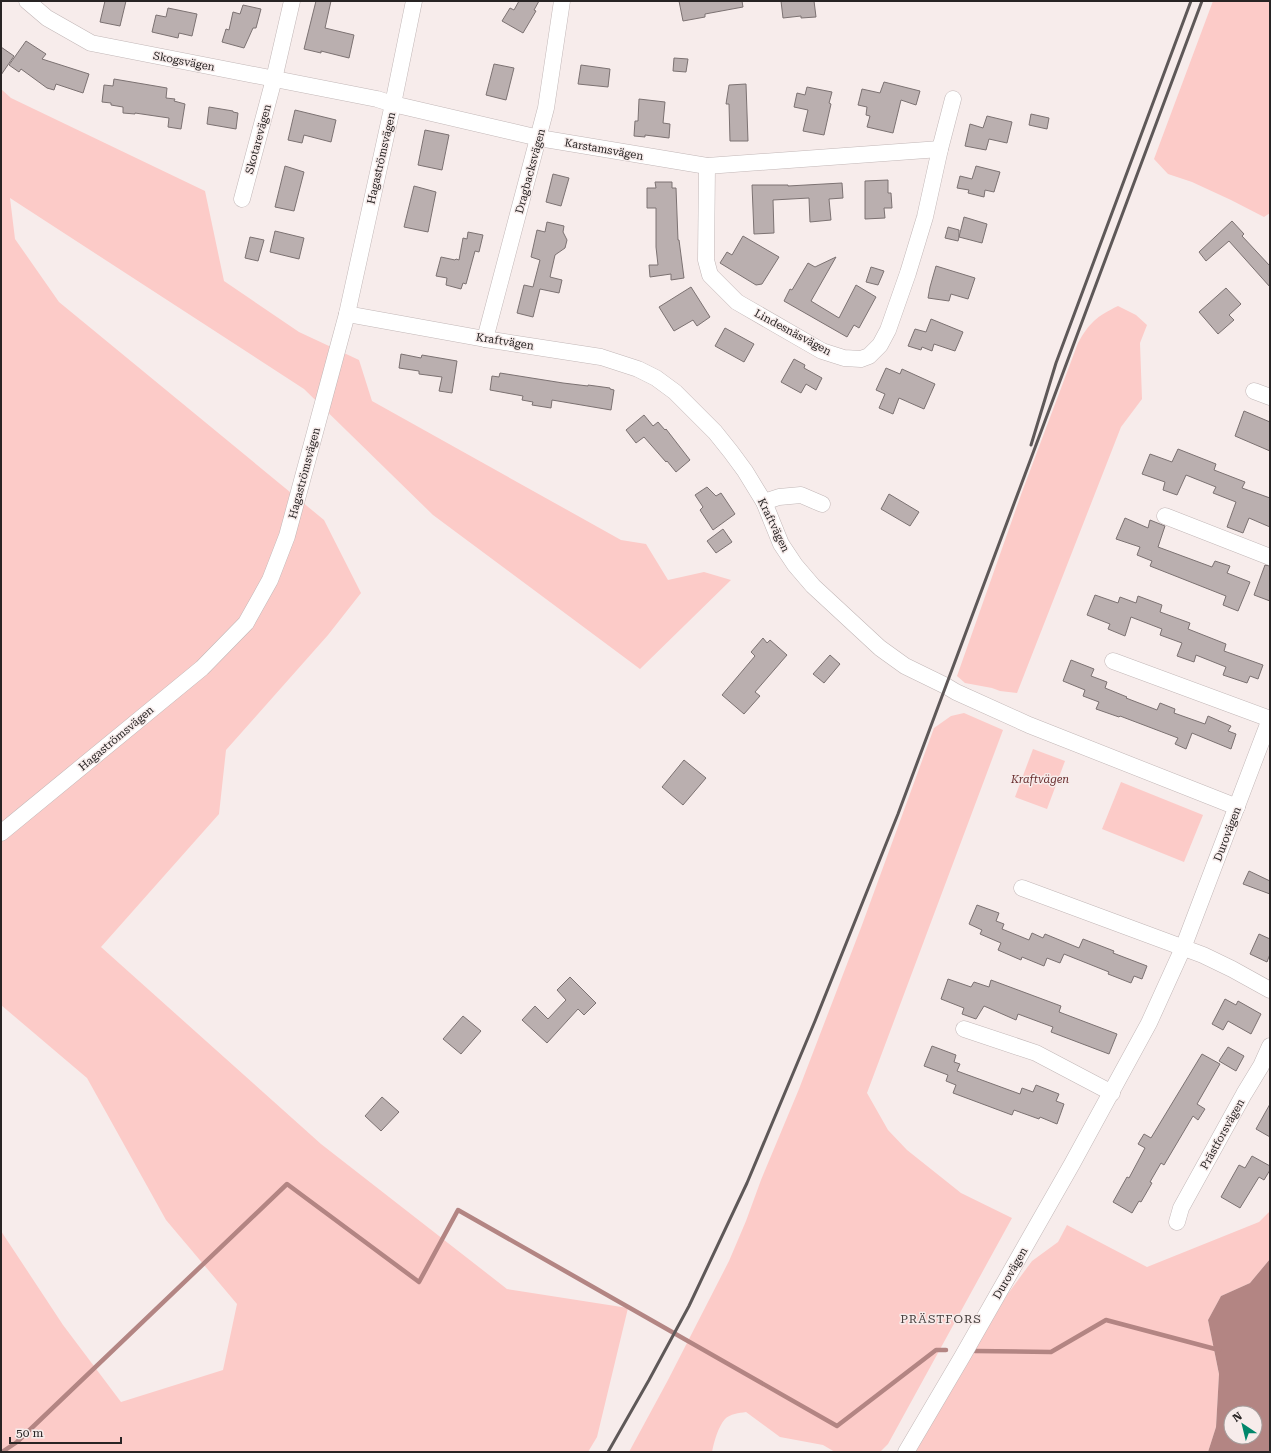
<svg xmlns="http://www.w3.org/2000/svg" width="1271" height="1453" viewBox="0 0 1271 1453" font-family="'Roboto Serif',serif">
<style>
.green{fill:#fccbc8}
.water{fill:#b38583;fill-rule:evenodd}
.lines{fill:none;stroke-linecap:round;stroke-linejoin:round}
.stream{stroke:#b38583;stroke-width:4.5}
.building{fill:#baafaf;stroke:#7c7272}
.minor-casing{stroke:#c2b7b7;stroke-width:17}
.minor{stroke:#fff;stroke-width:16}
.rail{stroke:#5e5858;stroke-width:3}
.labels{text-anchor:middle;stroke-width:3;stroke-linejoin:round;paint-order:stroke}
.street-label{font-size:11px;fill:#282424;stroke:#f7eceb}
.park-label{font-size:11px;font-style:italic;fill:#682c2d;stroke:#f7eceb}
.neighbourhood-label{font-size:12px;letter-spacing:1px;fill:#48403f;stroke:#f7eceb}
</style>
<rect width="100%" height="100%" fill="#f7eceb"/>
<g class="green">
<polygon points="1213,1 1270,1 1270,213 1264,217 1231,200 1192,182 1168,174 1154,159"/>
<polygon points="1,89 11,98 205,191 224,281 299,332 359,360 372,401 621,540 646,544 668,580 704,572 731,580 640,669 433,515 304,389 10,198 15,239 59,302 324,520 361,593 328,635 226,750 219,814 101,947 321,1144 507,1289 628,1308 597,1437 588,1452 1,1452 1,1231 63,1325 121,1402 223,1370 237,1304 166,1220 87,1078 1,1005"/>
<path d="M1118 306 1136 315 1147 325 1140 343 1142 399 1121 427 1017 693 1000 691 992 688 965 683 957 676 1022 492 1078 343C1089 323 1097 316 1118 306Z"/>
<path d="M964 713 1003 730 867 1093 888 1130 907 1150 961 1193 1012 1218 888 1444 880 1452H835L823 1445 780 1437 746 1412C739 1413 730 1414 725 1419 718 1427 714 1442 712 1452H629L668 1380 729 1261 746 1221 761 1180 799 1089 862 925 934 728 951 716Z"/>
<polygon points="1033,749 1065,761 1047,809 1015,797"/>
<polygon points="1121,782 1203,815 1184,862 1102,829"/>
<polygon points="1270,1211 1270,1259 1250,1283 1221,1296 1208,1320 1219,1374 1216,1427 1208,1452 914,1452 1007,1295 1032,1261 1058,1242 1067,1225 1147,1267 1259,1222"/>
</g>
<path class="water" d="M1270 1259V1452H1208L1216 1427 1219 1374 1208 1320 1221 1296 1250 1283ZM1231 1413H1255V1437H1231Z"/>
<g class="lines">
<g class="stream">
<polyline points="975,1351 1051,1352 1106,1320 1219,1350"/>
<polyline points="2,1452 17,1442 287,1184 419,1282 458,1210 837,1426 936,1350 946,1350"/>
</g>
</g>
<g class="building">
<polygon points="105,1 126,1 120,26 100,22"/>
<polygon points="316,1 331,1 325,28 354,35 349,58 321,51 321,53 304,49"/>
<polygon points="519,1 539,1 534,10 536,11 523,33 502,21 510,8 514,10"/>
<polygon points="679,1 742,1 743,7 705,14 705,17 683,21"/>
<polygon points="781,1 814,1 816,17 801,18 801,16 783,18"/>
<polygon points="243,5 261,9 256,28 253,28 244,48 222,42 226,29 229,30 233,12 240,14"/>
<polygon points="168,8 197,14 192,36 179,33 178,38 152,32 156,15 166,17"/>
<polygon points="26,41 46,54 42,59 89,74 83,93 56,84 54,90 47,88 21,69 19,72 9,65"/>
<polygon points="1,47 14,56 1,75"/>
<polygon points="674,58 688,59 686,72 673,71"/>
<polygon points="494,64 514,68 506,100 486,95"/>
<polygon points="581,65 610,69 608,87 578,84"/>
<polygon points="114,79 167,88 166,98 175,99 174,101 185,104 181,129 168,127 169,118 135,113 135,114 123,113 123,107 111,105 111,103 102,102 104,85 113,86"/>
<polygon points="884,82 920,91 916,105 901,100 893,133 867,127 870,116 866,115 867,107 858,105 862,89 880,93"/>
<polygon points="746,84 748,141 730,141 729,104 726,104 729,85"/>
<polygon points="807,87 832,92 829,103 831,104 824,135 803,131 808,110 794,107 797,93 805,95"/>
<polygon points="639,99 665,102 663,123 670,124 669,138 645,135 645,137 634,136 635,121 638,121"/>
<polygon points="209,107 233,111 233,112 238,113 236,129 207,124"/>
<polygon points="295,110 336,120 331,142 304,135 302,143 288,140"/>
<polygon points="1031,114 1049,118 1047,129 1029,125"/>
<polygon points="987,116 1012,122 1007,143 989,139 986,150 965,146 970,124 983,128"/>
<polygon points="425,130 449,135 442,170 418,165"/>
<polygon points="285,166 304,172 294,211 275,207"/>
<polygon points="976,166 1000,172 994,192 985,190 984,197 968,193 969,190 957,188 960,176 972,179"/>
<polygon points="553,174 569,178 561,206 546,202"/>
<polygon points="888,180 888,193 891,193 892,208 884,208 885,218 865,219 865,181"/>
<polygon points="655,182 672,182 672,188 676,188 678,240 679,240 684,278 671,280 671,274 650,277 649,265 658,265 656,247 656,208 647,208 647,188 656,188"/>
<polygon points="842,183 843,198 829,199 831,220 810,222 809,198 773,200 774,233 754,234 752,185 788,185 788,186"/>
<polygon points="414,186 436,192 428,232 404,227"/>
<polygon points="964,217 987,224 982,243 959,237 958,241 945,238 948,227 959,230 959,237"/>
<polygon points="1232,221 1244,234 1242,236 1270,266 1270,287 1229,241 1206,261 1199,252"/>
<polygon points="547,222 564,226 563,232 567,240 565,248 555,255 550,277 562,280 559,293 540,289 533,317 517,313 524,285 533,287 540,260 531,257 537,230 545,232"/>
<polygon points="275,231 304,238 299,259 270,252"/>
<polygon points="468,232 483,235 479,252 475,251 466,284 463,283 461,289 446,285 447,278 436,276 441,257 455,260 456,259 459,260 463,238 467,239"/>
<polygon points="743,236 779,257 762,284 756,285 720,263 727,252 732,255"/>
<polygon points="250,237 264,240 258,261 245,258"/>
<polygon points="836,257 811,301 839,318 856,285 876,297 859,328 854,325 847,337 784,301 790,289 792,290 808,263 815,267"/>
<polygon points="936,266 975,278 968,299 951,294 949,301 928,298 930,287"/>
<polygon points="871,267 884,271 878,285 866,282"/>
<polygon points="691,287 710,317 697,326 693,320 674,331 659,307"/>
<polygon points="1226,288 1241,304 1229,315 1234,320 1218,334 1199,312"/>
<polygon points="931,319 963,332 955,351 934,344 932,351 922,347 921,350 908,346 915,329 926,332"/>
<polygon points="725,328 754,344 744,362 715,346"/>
<polygon points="401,354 421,358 422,355 457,361 452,393 439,391 442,377 419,374 419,371 399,368"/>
<polygon points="794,359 805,365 804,368 822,378 816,390 806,384 801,393 781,382"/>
<polygon points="886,368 900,374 902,369 935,384 924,409 899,398 893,414 879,408 885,394 876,390"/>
<polygon points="500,373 563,383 588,386 588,385 610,388 610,389 614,390 611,410 552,400 551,408 532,405 533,402 522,400 523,396 490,390 492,376 499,377"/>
<polygon points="1244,411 1270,422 1270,451 1235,436"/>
<polygon points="644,415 653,426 658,422 665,430 666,429 690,460 676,472 667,461 666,462 644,437 636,443 626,430"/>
<polygon points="1178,449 1216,464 1214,470 1245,482 1242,488 1270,498 1270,527 1249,518 1243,533 1227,527 1236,502 1213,493 1216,487 1186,475 1177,495 1163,490 1165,482 1142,474 1150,454 1172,462"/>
<polygon points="707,487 716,496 721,493 735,514 713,530 700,510 703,507 695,495"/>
<polygon points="889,494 919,512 910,526 881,509"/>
<polygon points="1125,518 1148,528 1150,520 1165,526 1158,547 1212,567 1215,561 1230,566 1227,573 1250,582 1238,611 1223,605 1226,596 1150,566 1152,561 1137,555 1140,547 1116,539"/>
<polygon points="723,529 732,542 716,553 707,541"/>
<polygon points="1265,565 1270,566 1270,601 1254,595"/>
<polygon points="1095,595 1118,603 1120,597 1136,603 1138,596 1162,605 1160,612 1190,623 1188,629 1226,644 1224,651 1263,665 1258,679 1250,676 1247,683 1223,675 1226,667 1196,655 1194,662 1177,656 1182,643 1160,635 1162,629 1131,617 1125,636 1108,629 1110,624 1087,615"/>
<polygon points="763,638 767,643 770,640 787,655 755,692 760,696 744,714 722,695 755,656 751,652"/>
<polygon points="830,655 840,664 824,683 813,674"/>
<polygon points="1071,660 1094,669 1091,676 1107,682 1105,688 1127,697 1126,698 1157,710 1160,703 1175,709 1174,713 1205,724 1208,716 1231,726 1228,731 1236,734 1231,749 1192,733 1186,749 1175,744 1178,738 1120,716 1119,717 1096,709 1099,702 1083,696 1085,690 1063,681"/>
<polygon points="684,760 706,778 683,805 662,787"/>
<polygon points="1249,871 1270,881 1270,894 1243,884"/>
<polygon points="977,905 999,913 996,921 1004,924 1002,929 1029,940 1032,933 1043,938 1045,934 1079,948 1083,939 1114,951 1113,953 1147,966 1142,979 1134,976 1131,983 1108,974 1109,972 1064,954 1060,963 1047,958 1044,966 1022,957 1021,960 998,950 1001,943 980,934 982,930 969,924"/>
<polygon points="1259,934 1270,939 1270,954 1267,962 1250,954"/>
<polygon points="570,977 596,1003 584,1015 578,1009 547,1043 522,1020 535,1006 548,1019 566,1000 557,990"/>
<polygon points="948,979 971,987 974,982 989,987 991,980 1061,1006 1059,1012 1117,1034 1109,1054 1051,1032 1053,1027 1018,1014 1016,1020 984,1006 976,1019 962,1014 964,1008 941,999"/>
<polygon points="1225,999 1236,1005 1238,1001 1261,1014 1251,1034 1228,1021 1223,1030 1212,1024"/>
<polygon points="463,1016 481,1031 461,1054 443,1039"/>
<polygon points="932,1046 956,1055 954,1062 960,1064 957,1071 1020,1094 1022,1088 1033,1092 1036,1085 1059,1094 1056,1101 1064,1104 1057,1124 1040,1117 1039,1119 1014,1110 1012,1115 953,1093 956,1085 946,1081 948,1075 924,1066"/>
<polygon points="1228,1047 1244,1056 1236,1071 1219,1061"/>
<polygon points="1202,1054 1220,1064 1197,1104 1205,1109 1198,1120 1193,1116 1164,1165 1161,1163 1150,1182 1152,1183 1141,1202 1139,1201 1132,1213 1113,1202 1127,1177 1129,1178 1145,1148 1138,1144 1144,1134 1151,1138"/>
<polygon points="382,1097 399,1112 381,1131 365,1116"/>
<polygon points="1270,1104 1270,1137 1256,1129"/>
<polygon points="1252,1156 1270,1166 1270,1170 1264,1180 1259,1177 1240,1208 1221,1197 1239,1165 1245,1168"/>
</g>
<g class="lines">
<g class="minor-casing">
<g id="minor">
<polyline points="27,1 47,18 91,43 377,99 393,104 539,138 707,166 940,149"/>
<polyline points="707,166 706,260 710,275 737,302 822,351 844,358 861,359 869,356 880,345 888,330 908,273 925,217 940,149 953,99"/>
<polyline points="242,199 274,79 292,1"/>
<polyline points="347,314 485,339 601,357 638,369 656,378 675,392 715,432 731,452 745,471 764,502 781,544 795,565 813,586 880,648 905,666 946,686 956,692 1029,725 1237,807"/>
<polyline points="485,339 546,108 562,1"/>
<polyline points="1254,391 1270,397"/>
<polyline points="764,502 779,497 801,495 822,504"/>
<polyline points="1165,516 1270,557"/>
<polyline points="1113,661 1270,719"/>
<polyline points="1,833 202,668 246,623 270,580 287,536 347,314 393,104 414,1"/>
<polyline points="1022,888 1203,955 1232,969 1270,990"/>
<polyline points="964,1029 1036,1053 1112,1093"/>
<polyline points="1177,1222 1181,1208 1244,1094 1261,1066 1270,1046"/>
<polyline points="906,1452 962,1357 1072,1164 1149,1023 1183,948 1270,719"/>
</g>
</g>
<use href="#minor" class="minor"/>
<g class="rail">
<polyline points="1031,445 1056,363 1191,1"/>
<polyline points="608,1452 649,1380 689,1306 747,1183 815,1021 898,814 1202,1"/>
</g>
</g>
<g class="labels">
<g class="street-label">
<text transform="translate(184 61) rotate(11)" y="4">Skogsvägen</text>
<text transform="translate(258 139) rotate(-75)" y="4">Skotarevägen</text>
<text transform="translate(604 149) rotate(10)" y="4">Karstamsvägen</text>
<text transform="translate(381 158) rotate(-77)" y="4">Hagaströmsvägen</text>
<text transform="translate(530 171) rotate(-75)" y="4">Dragbacksvägen</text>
<text transform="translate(793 332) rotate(28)" y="4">Lindesnäsvägen</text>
<text transform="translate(505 341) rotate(9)" y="4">Kraftvägen</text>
<text transform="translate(304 473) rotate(-75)" y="4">Hagaströmsvägen</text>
<text transform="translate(774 525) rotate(64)" y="4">Kraftvägen</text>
<text transform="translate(116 738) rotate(-40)" y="4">Hagaströmsvägen</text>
<text transform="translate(1227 834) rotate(-69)" y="4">Durovägen</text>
<text transform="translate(1222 1134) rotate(-61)" y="4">Prästforsvägen</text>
<text transform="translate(1010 1273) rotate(-60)" y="4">Durovägen</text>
</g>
<g class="park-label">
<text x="1040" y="783">Kraftvägen</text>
</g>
<g class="neighbourhood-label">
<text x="941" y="1323">PRÄSTFORS</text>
</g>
</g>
<rect width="1271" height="1453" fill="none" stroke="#282424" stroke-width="4"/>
<g transform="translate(1243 1425) rotate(325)"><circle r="19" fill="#f7eceb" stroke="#a49c9b"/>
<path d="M0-3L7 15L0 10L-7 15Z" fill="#01876b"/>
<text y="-6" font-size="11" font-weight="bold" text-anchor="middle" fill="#282424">N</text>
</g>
<path d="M10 1437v6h111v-6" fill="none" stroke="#282424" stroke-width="2"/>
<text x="16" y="1437" font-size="12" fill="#282424" stroke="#f7eceb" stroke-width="3" paint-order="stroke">50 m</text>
</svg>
